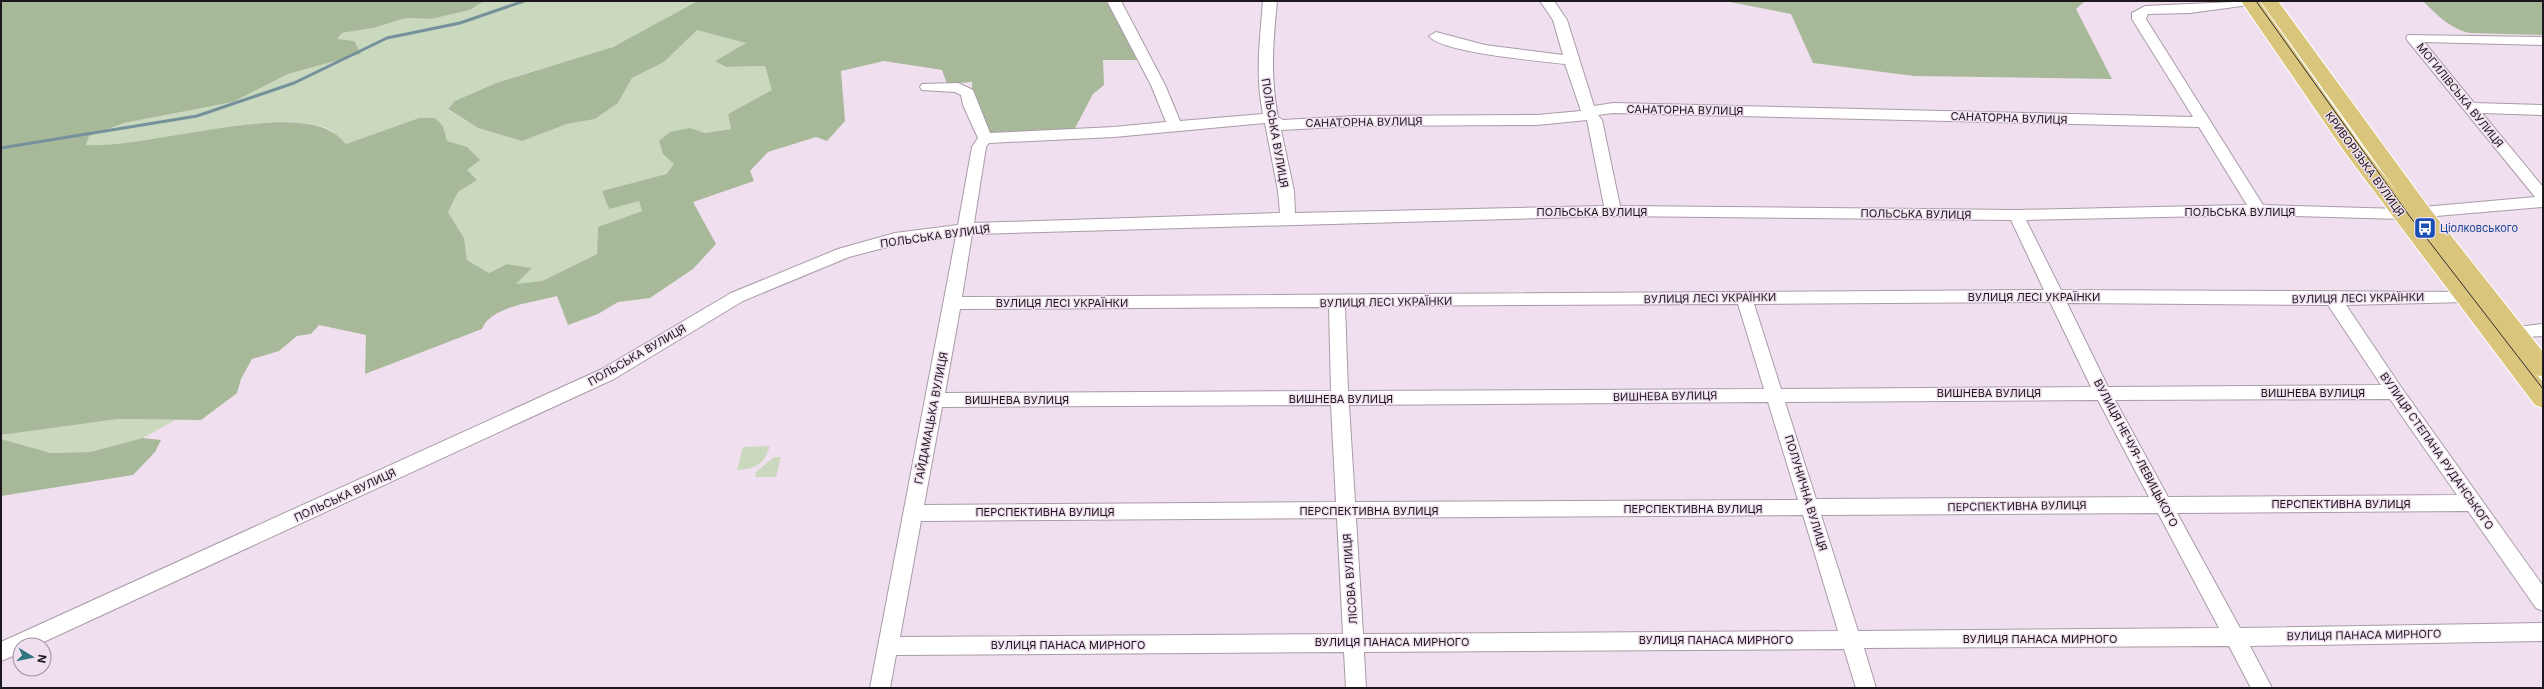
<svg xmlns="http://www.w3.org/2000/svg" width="2544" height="689" viewBox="0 0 2544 689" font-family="Inter,sans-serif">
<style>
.green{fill:#cad9be}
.forest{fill:#a8b999}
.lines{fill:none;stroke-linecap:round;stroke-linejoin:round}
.stream{stroke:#75919c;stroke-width:3}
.minor-casing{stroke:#a99ba8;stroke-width:2}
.major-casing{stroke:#fff;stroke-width:2}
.minor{fill:#fff;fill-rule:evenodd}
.major{fill:#d9c57c;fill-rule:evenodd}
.tram{stroke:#322c32;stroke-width:1}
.labels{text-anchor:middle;stroke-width:3;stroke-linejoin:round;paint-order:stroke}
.street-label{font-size:11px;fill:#1c171c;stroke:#f0e0ef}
.transit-label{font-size:11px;fill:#164399;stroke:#f0e0ef;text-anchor:start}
</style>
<rect width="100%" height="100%" fill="#f0e0ef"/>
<g class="green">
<path d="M484 1H698C674 18 640 36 612 47 575 62 469 83 448 110L478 128 522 141 567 124 595 119 618 103 632 78 664 62 697 29 747 43 715 61 726 67 765 66 773 90 728 114 731 129 705 133 690 128 663 154 675 164 665 174 602 191 639 201 642 211 598 227 597 254 542 281 515 285 532 268 507 264 489 273 467 260 464 238 448 212 458 192 477 180 466 170 467 147 447 141 443 126 419 118 346 144C342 140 337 134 332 131 292 107 175 139 128 144 114 146 100 145 85 146L89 136 124 123 233 102 288 74 361 54 336 39 342 33 373 28 406 18 431 19 470 10Z"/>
<polygon points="118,419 175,420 143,438 90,452 51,453 1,439 1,435"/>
<path d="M770 446C764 464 756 469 737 470L743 447Z"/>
<polygon points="774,457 781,457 776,477 755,477 756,472"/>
</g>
<g class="forest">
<path d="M1 1H484L470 10 431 19 406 18 373 28 342 33 337 39 354 41 361 54 288 74 233 102 124 123 89 136 86 145C146 149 284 103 332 132 337 134 342 140 346 144L419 118H435L443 126 447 141 467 147 480 160 467 170 477 180 458 192 448 212 464 238 467 260 489 273 507 264 532 268 516 284 542 281 597 254 598 227 642 211 639 201 609 209 602 191 666 174 674 164 663 154 659 141 670 132 690 128 705 133 731 129 728 114 772 90 765 66 726 67 715 61 746 43 697 30 664 62 632 78 618 103 595 119 567 124 522 141 478 128 448 109 455 101 496 83 613 47 698 1H1110L1143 60H1103L1104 85 1093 94 1074 130 989 134 972 101V82L947 84 942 70 884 61 841 71 845 121 827 141 816 137 768 152 750 171 754 181 693 202 716 244 693 269 650 298 618 302 598 314 568 325 557 296C536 302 490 306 482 329L365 374 366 335 319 325 311 334 297 336 279 351 252 359 241 379 237 393 201 420 118 419 1 435Z"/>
<polygon points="1725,1 2085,1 2076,9 2112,79 1914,76 1813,63 1791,14"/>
<path d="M2423 1H2543V35L2469 33C2449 28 2437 15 2423 1Z"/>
<polygon points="143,438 161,440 155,452 133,475 1,496 1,439 51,453 90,452"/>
</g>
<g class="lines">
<polyline class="stream" points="1,148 197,116 294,83 387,38 460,23 524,1"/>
<g class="minor-casing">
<g id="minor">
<path d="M1107 1H1121L1165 85 1180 121 1263 114C1255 75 1260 40 1263 1H1277C1273 43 1270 76 1278 117L1283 120 1355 116 1537 115 1581 111 1565 64C1542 61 1441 53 1429 36L1436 32 1485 45 1563 55 1553 20 1540 1H1554L1567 20 1594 106 1613 103 2193 117 2132 19V13L2145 6 2256 1 2249 5 2190 13 2148 14 2146 19 2263 205 2401 209 2535 197 2408 41 2406 38 2408 35 2543 37V45L2424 42 2474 103 2543 105V115L2482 113 2543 187V207L2401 219 2258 215 2026 220 2061 290 2472 292 2474 296 2472 300 2466 302 2346 305 2401 387 2543 586V611L2536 608 2468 511 2177 513 2240 628 2543 623V641L2250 646 2272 688H2251L2229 646 1864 648 1876 688H1856L1844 649 1364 652 1366 688H1346L1344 652 896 655 890 688H870L956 236 895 245 849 257 743 301 614 379 37 645H20V653L1 661V642L602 369 731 293 838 249 895 233 958 225 972 147 978 138 963 105 961 95 955 92 922 90 920 87 922 84 958 83 973 90 990 133 1114 127 1166 122 1151 85ZM1613 113 2199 127 2247 205 2016 210 1620 206 1602 120 1598 115ZM1587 120 1604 206 1295 213 1294 191 1281 130 1355 126 1537 125ZM1265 123 1278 191 1280 213 974 223 986 147 989 143 1114 137ZM1613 216 2011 220 2044 290 962 297 972 234H975ZM2050 302 2091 387 1781 389 1754 304ZM2067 303 2328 305 2381 385 2108 387ZM1738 304 1764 389 1348 391 1345 306ZM1329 307 1331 391 945 393 960 309ZM2390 399 2457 495 2168 497 2115 400ZM2098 400 2149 497 1816 499 1785 402ZM1768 402 1798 500 1355 502 1349 405ZM1331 405 1336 502 924 505 942 407ZM2158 513 2219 628 1858 631 1821 515ZM1803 515 1838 631 1363 634 1356 518ZM1337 518 1343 634 900 637 921 521Z"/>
<polygon points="2543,324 2543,336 2515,338 2509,336 2507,332 2509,328"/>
</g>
</g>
<g class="major-casing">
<polygon id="major" points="2241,1 2259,1 2360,144 2399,195 2260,1 2278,1 2430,209 2543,352 2543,377 2537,375 2543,382 2543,408 2535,405 2346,154"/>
</g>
<use href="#minor" class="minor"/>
<use href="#major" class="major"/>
<polyline class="tram" points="2256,1 2408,214 2543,389"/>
</g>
<defs>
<g id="bus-square" transform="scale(1.15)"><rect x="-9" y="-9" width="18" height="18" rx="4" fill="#1a4fb4" stroke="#f0e0ef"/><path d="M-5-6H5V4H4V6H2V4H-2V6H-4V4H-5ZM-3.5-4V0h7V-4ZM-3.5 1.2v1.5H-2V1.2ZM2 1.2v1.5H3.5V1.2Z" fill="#fff"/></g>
</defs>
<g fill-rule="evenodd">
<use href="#bus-square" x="2425" y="228"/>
</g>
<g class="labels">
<g class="street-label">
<text transform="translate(2460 95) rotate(51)" y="4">МОГИЛІВСЬКА ВУЛИЦЯ</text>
<text transform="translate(1685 110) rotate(1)" y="4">САНАТОРНА ВУЛИЦЯ</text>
<text transform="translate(2009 118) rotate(2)" y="4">САНАТОРНА ВУЛИЦЯ</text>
<text transform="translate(1364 122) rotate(-1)" y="4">САНАТОРНА ВУЛИЦЯ</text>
<text transform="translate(1275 133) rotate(80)" y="4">ПОЛЬСЬКА ВУЛИЦЯ</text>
<text transform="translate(2365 164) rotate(54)" y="4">КРИВОРІЗЬКА ВУЛИЦЯ</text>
<text x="1592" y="216">ПОЛЬСЬКА ВУЛИЦЯ</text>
<text x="2240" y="216">ПОЛЬСЬКА ВУЛИЦЯ</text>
<text transform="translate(1916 214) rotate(1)" y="4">ПОЛЬСЬКА ВУЛИЦЯ</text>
<text transform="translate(935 236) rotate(-8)" y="4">ПОЛЬСЬКА ВУЛИЦЯ</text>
<text x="2034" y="301">ВУЛИЦЯ ЛЕСІ УКРАЇНКИ</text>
<text transform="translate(1710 298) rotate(-1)" y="4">ВУЛИЦЯ ЛЕСІ УКРАЇНКИ</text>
<text transform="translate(2358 298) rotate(-1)" y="4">ВУЛИЦЯ ЛЕСІ УКРАЇНКИ</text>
<text transform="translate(1386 302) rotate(-1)" y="4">ВУЛИЦЯ ЛЕСІ УКРАЇНКИ</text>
<text x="1062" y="307">ВУЛИЦЯ ЛЕСІ УКРАЇНКИ</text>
<text transform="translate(637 355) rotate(-30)" y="4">ПОЛЬСЬКА ВУЛИЦЯ</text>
<text x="1989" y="397">ВИШНЕВА ВУЛИЦЯ</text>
<text x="2313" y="397">ВИШНЕВА ВУЛИЦЯ</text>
<text transform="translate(1665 396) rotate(-1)" y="4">ВИШНЕВА ВУЛИЦЯ</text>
<text x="1341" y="403">ВИШНЕВА ВУЛИЦЯ</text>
<text x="1017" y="404">ВИШНЕВА ВУЛИЦЯ</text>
<text transform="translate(931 418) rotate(-79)" y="4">ГАЙДАМАЦЬКА ВУЛИЦЯ</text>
<text transform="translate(2437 451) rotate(55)" y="4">ВУЛИЦЯ СТЕПАНА РУДАНСЬКОГО</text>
<text transform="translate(2136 453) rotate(62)" y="4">ВУЛИЦЯ НЕЧУЯ-ЛЕВИЦЬКОГО</text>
<text transform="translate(1806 493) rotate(73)" y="4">ПОЛУНИЧНА ВУЛИЦЯ</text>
<text transform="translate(345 495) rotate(-25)" y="4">ПОЛЬСЬКА ВУЛИЦЯ</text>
<text x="2341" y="508">ПЕРСПЕКТИВНА ВУЛИЦЯ</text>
<text transform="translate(2017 506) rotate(-1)" y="4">ПЕРСПЕКТИВНА ВУЛИЦЯ</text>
<text x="1693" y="513">ПЕРСПЕКТИВНА ВУЛИЦЯ</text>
<text x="1369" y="515">ПЕРСПЕКТИВНА ВУЛИЦЯ</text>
<text x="1045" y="516">ПЕРСПЕКТИВНА ВУЛИЦЯ</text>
<text transform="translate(1350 579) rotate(-94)" y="4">ЛІСОВА ВУЛИЦЯ</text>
<text transform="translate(2364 635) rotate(-1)" y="4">ВУЛИЦЯ ПАНАСА МИРНОГО</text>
<text x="2040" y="643">ВУЛИЦЯ ПАНАСА МИРНОГО</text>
<text x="1716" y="644">ВУЛИЦЯ ПАНАСА МИРНОГО</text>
<text x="1392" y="646">ВУЛИЦЯ ПАНАСА МИРНОГО</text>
<text x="1068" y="649">ВУЛИЦЯ ПАНАСА МИРНОГО</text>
</g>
<g class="transit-label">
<text x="2440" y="232">Ціолковського</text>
</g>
</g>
<rect width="2544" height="689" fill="none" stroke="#1c171c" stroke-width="4"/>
<g transform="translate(32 657) rotate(100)"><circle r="19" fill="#f0e0ef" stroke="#9b909b"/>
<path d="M0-3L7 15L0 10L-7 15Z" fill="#2f7681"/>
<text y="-6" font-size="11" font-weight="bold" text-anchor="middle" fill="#1c171c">N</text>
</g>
</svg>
